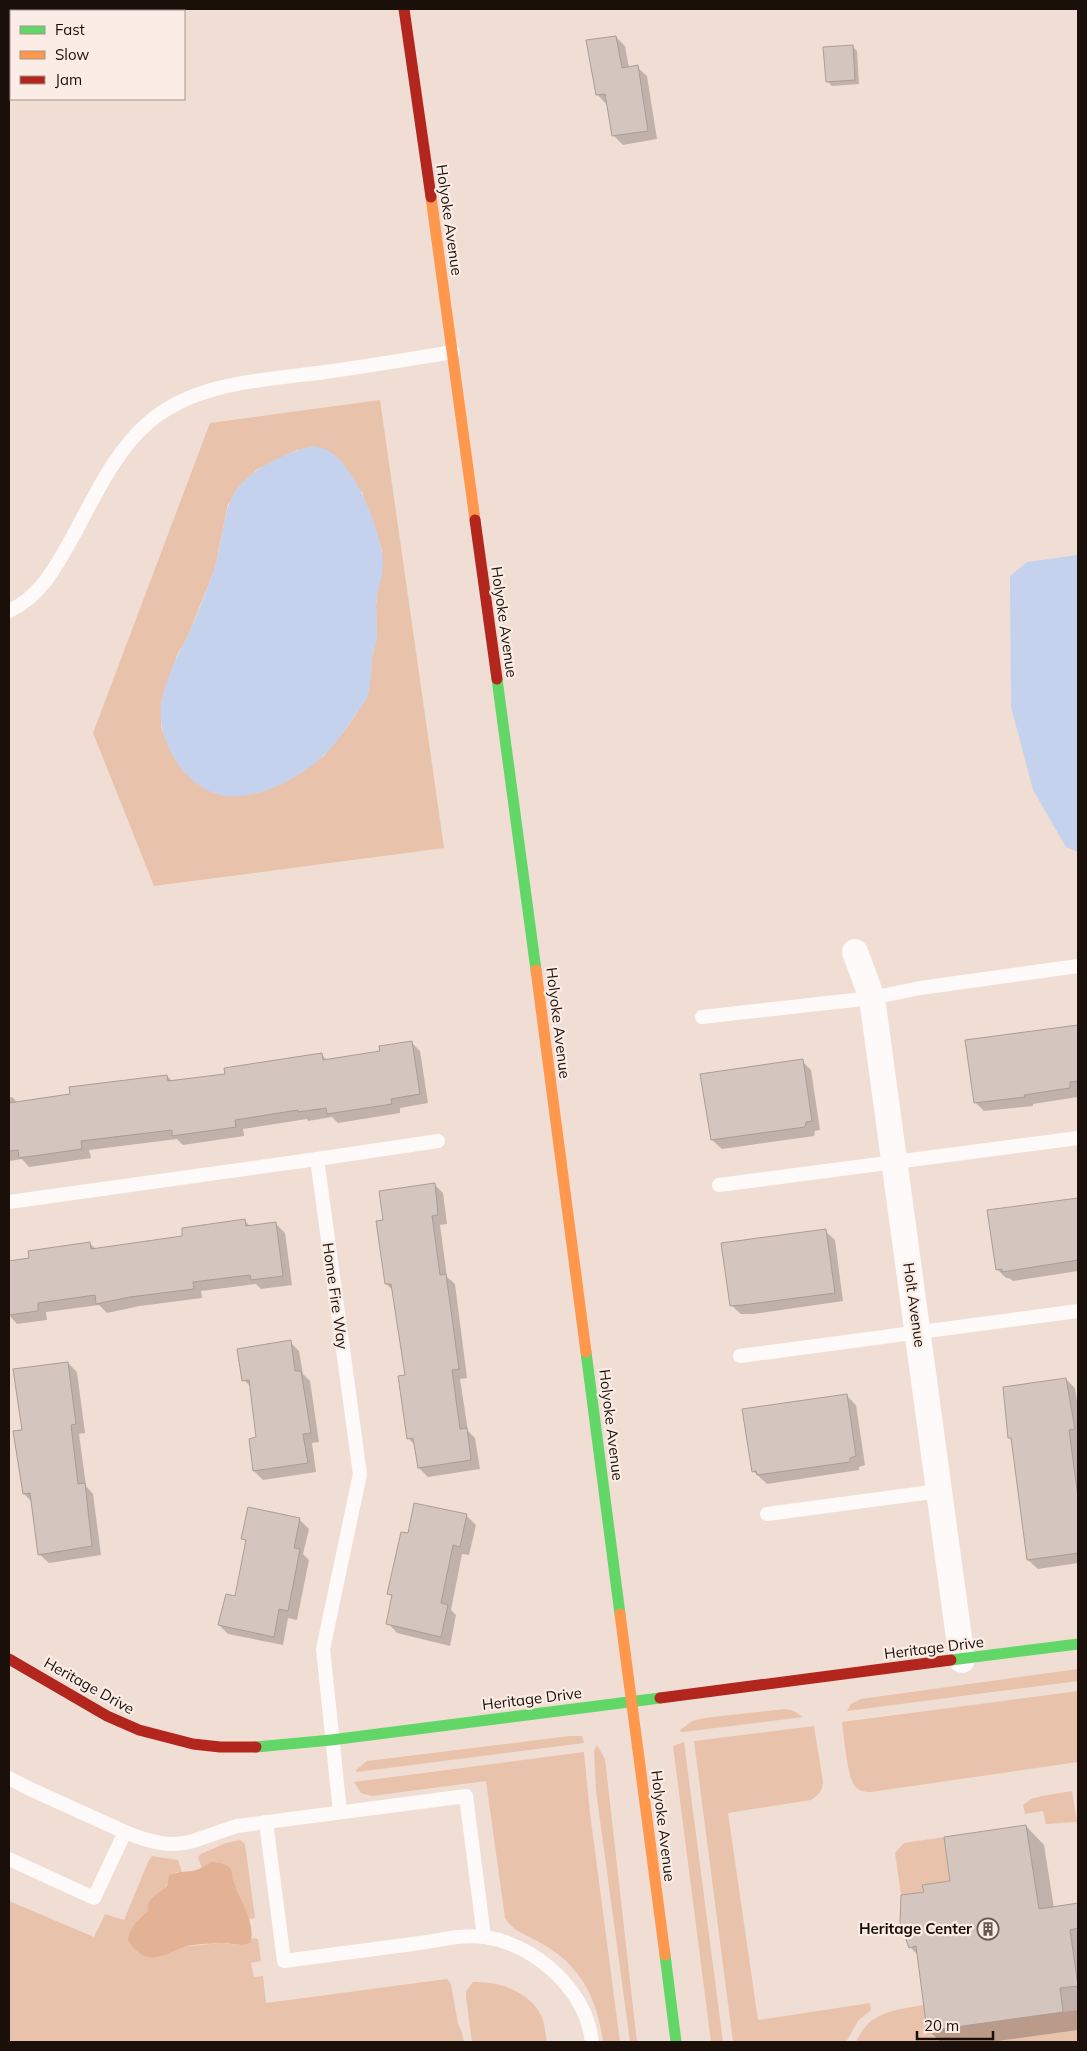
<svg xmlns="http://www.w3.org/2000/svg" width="1087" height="2051" viewBox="0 0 1087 2051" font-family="Mulish,sans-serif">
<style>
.green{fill:#e9c2ac;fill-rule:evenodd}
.forest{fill:#e3b194}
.water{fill:#c5d2ee}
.shadow{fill:#0003}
.building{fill:#d4c6be;stroke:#aa9d95}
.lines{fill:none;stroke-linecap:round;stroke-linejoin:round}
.lane{stroke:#fdfaf9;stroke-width:14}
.street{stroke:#fdfaf9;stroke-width:26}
.fast{stroke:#63d668;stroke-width:11}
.slow{stroke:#ff974d;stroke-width:11}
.jam{stroke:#b3261e;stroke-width:11}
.labels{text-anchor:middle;stroke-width:4.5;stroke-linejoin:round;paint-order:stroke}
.street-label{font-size:15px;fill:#1a1009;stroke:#fbede6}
.poi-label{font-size:15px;font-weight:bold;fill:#1a1009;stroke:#fbede6;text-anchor:end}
</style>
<rect width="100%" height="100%" fill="#f0ded5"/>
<g class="green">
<path d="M380 400 444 848 154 886 93 733 210 423ZM297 450 362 492 382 550 376 606 377 636 372 658 367 698 343 733 324 756 280 785 185 773 173 756 161 727V704L177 655 187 638 215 568 228 504 256 470Z"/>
<polygon points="1078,1669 1078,1681 847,1711 851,1704 861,1699"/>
<path d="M1078 1691V1762L871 1792C864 1792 858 1791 854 1785 847 1774 844 1736 842 1722Z"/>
<polygon points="785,1709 794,1711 803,1717 683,1732 679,1731 692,1721 704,1718"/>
<path d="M814 1726 823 1782C822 1791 819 1795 811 1800L728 1813 758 2020 870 2003 871 2010 858 2021 846 2042H733L694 1741Z"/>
<polygon points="570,1736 582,1736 584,1743 357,1772 356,1770 367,1761"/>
<polygon points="684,1742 723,2042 711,2042 673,1746"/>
<polygon points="597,1745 605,1759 637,2042 630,2042 596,1791 594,1751"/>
<path d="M584 1752 590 1813 620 2042H603C597 1997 580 1964 539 1942 527 1935 512 1931 505 1918L486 1781 372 1796 361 1793 354 1782Z"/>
<polygon points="1072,1791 1077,1822 1046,1824 1043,1811 1025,1814 1023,1805 1031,1799 1042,1796"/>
<polygon points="944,1837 950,1881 923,1885 924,1892 901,1895 895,1853 904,1843"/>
<polygon points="240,1840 245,1844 255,1918 248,1919 234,1883 231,1870 216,1862 210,1862 202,1869 198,1857 201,1854 226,1843"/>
<polygon points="152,1856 178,1860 182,1873 176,1872 148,1911 137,1921 180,1947 222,1943 239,1945 251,1942 252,1938 258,1939 261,1961 251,1963 254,1977 263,1976 266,2003 447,1979 451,1984 458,2024 462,2032 464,2042 9,2042 9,1901 94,1937 105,1914 124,1920 148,1862"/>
<path d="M473 1982C499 1981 528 1991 541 2015 545 2023 545 2033 547 2042H472L466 1997V1991Z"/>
<path d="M924 2005 927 2031 1078 2010V2042H856C869 2011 896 2010 924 2005Z"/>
</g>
<path class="forest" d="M210 1862C217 1862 227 1863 231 1870 233 1874 232 1879 234 1882 240 1902 255 1921 251 1942 241 1948 232 1942 221 1943 212 1943 202 1944 193 1945 178 1946 163 1960 149 1957 140 1956 132 1947 128 1940 130 1927 138 1920 148 1911 146 1898 159 1894 167 1886L169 1876C183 1868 195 1876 210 1862Z"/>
<g class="water">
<path d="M312 446C316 447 322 447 325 449 354 461 382 533 383 563 383 577 376 592 376 607 376 616 377 626 377 635 377 644 372 652 372 661 371 672 371 687 367 697 365 704 358 710 354 716 345 730 336 744 324 755 296 782 241 810 205 789 178 774 157 736 161 705 164 681 177 658 187 637 197 616 206 592 214 570 223 544 222 503 241 484 259 465 287 453 312 446Z"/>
<polygon points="1078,555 1078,852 1066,847 1033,790 1011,707 1010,576 1027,562"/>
</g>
<g class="shadow">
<polygon points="616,37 625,46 629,68 637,67 647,76 657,139 623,145 614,136 608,103 606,104 597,94"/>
<polygon points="853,47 857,51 859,84 832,86 827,81"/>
<polygon points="1078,1026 1078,1097 1033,1104 1033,1106 984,1111 975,1102 966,1041"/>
<polygon points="411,1042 420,1051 428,1103 400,1108 400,1113 338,1123 332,1117 308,1121 307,1119 243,1129 244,1136 183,1145 177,1139 89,1150 91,1158 29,1167 22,1159 9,1161 9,1098 12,1097 18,1103 72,1095 167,1076 173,1082 226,1075 322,1055 328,1061 382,1052"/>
<polygon points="802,1061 811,1070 820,1130 815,1131 814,1136 722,1149 712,1140"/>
<polygon points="434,1184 443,1193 447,1224 440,1225 447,1277 455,1284 467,1378 460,1379 468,1431 475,1438 480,1469 428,1477 419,1468 416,1446 408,1438 406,1376 394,1291 386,1284 385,1221"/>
<polygon points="1078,1199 1078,1271 1013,1281 1009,1278 1006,1278 997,1269 989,1211"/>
<polygon points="245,1221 251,1227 276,1224 285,1233 292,1285 261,1289 256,1284 201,1291 202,1298 140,1306 107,1313 99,1305 46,1312 47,1320 17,1324 9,1315 9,1262 30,1259 89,1243 96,1249 184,1237"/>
<polygon points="825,1231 835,1240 843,1301 753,1314 741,1314 731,1305"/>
<polygon points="290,1342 299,1351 303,1374 310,1381 319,1442 312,1443 316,1472 263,1480 254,1471 250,1440 258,1439 251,1387 244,1380"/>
<polygon points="68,1363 77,1372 85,1433 79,1434 86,1486 93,1494 101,1555 49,1563 39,1554 32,1502 24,1494 23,1431"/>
<polygon points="1066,1379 1075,1388 1078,1409 1078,1563 1038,1569 1028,1560 1012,1441 1010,1438"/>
<polygon points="847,1396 856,1405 865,1465 859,1467 859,1470 767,1484 753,1471"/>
<polygon points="415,1504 467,1516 476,1525 469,1555 462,1554 451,1610 456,1615 450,1646 397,1633 388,1623 393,1598 389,1593 409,1535"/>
<polygon points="299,1519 309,1529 303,1554 309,1560 297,1620 288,1618 283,1645 228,1634 219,1625 236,1598 247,1543 243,1538"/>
<polygon points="1026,1826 1044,1845 1054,1908 1078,1904 1078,2030 990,2042 941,2042 928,2030 918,1955 910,1947 925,1893 952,1882"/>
</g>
<g class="building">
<polygon points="616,36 622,68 638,65 648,131 612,136 605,94 596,95 586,40"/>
<polygon points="853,45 855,80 826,82 823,47"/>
<polygon points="1078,1025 1078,1081 1070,1082 1070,1088 1024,1095 1025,1097 974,1103 965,1040"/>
<polygon points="412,1041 420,1094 391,1099 392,1104 327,1114 326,1108 298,1112 298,1110 235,1120 236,1127 172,1136 172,1130 81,1141 82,1149 19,1158 18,1150 9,1151 9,1103 70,1094 69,1087 167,1075 168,1081 225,1074 224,1068 322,1053 323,1060 380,1051 379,1046"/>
<polygon points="803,1059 812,1121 806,1122 805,1127 711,1140 700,1074"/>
<polygon points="435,1183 438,1215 432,1216 440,1275 446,1274 459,1369 452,1370 460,1429 467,1428 471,1460 418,1468 413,1438 407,1439 398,1376 405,1375 391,1284 385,1284 376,1221 383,1220 379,1191"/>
<polygon points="1078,1198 1078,1260 1002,1272 1002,1269 996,1270 987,1210"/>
<polygon points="245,1219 246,1226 276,1222 283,1276 251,1280 250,1275 193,1282 194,1289 130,1297 96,1304 95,1295 38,1303 38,1311 9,1315 9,1261 29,1258 28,1251 90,1242 91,1249 182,1236 182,1228"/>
<polygon points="826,1229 835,1293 743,1305 730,1306 721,1243"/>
<polygon points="291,1340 295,1371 301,1371 311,1433 303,1434 308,1463 253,1471 249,1439 256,1437 249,1380 242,1381 237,1349"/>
<polygon points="68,1362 76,1424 71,1425 78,1484 85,1483 92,1546 38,1555 30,1493 23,1494 13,1431 22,1430 13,1369"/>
<polygon points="1066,1378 1075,1429 1069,1430 1078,1497 1078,1553 1027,1560 1011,1438 1008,1438 1003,1387"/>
<polygon points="847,1394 856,1456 850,1458 850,1462 757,1475 756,1471 752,1472 742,1409"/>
<polygon points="414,1503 467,1514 460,1547 453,1545 441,1603 448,1605 441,1637 386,1624 392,1595 387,1594 401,1532 408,1533"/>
<polygon points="248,1507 300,1518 294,1548 300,1549 288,1611 279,1609 274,1637 218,1625 226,1594 235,1596 246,1540 241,1539"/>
<polygon points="1026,1825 1039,1909 1078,1903 1078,1928 1070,1930 1078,1986 1060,1988 1063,2012 927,2031 916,1946 909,1948 900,1922 901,1895 924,1892 922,1885 950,1881 944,1837"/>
</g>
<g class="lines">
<g class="lane">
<path d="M9 611C40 597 56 567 72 538 94 498 114 452 149 422 197 381 267 380 325 372 368 366 410 359 453 352"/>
<polyline points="702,1017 872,998 920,988 1078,966"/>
<polyline points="317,1159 438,1141"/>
<polyline points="719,1185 1078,1138"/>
<polyline points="9,1202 317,1159 360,1474 323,1649 340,1812"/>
<polyline points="740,1356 1078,1311"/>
<polyline points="767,1514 939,1491"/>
<polyline points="9,1778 30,1789 125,1832"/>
<path d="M266 1822 284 1961C330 1955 375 1949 420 1943 441 1940 464 1934 485 1937 536 1945 586 1990 592 2042"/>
<path d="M9 1859 94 1898 125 1832C178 1854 187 1842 237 1826L466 1796 484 1937"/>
</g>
<polyline class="street" points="855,952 872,998 962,1660"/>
<g class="fast">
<polyline points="497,679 536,970"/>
<polyline points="586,1352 620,1614"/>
<polyline points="951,1660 1078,1644"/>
<polyline points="256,1747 331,1740 660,1698"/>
<polyline points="665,1955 676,2042"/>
</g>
<g class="slow">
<polyline points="431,197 475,520"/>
<polyline points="536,970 586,1352"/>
<polyline points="620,1614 665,1955"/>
</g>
<g class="jam">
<polyline points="404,9 431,197"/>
<polyline points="475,520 497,679"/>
<polyline points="9,1659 107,1716 139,1730 193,1744 220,1747 256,1747"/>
<polyline points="660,1698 951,1660"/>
</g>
</g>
<defs>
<g id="building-ring" transform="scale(1.125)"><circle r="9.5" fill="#fbede6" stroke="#655850" stroke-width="1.5"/><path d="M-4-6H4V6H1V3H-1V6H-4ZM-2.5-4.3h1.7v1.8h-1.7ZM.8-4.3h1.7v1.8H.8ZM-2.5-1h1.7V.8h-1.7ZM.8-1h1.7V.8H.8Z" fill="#655850"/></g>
</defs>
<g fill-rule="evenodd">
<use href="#building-ring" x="988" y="1929"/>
</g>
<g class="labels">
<g class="street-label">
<text transform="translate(449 220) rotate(82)" y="5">Holyoke Avenue</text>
<text transform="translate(504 622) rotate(82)" y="5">Holyoke Avenue</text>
<text transform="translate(558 1023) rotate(83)" y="5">Holyoke Avenue</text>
<text transform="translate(335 1296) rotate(82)" y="5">Home Fire Way</text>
<text transform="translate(914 1305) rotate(82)" y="5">Holt Avenue</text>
<text transform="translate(611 1425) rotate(83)" y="5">Holyoke Avenue</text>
<text transform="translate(934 1648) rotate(-7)" y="5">Heritage Drive</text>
<text transform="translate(89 1686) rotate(29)" y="5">Heritage Drive</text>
<text transform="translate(532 1699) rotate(-7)" y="5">Heritage Drive</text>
<text transform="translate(663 1826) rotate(83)" y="5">Holyoke Avenue</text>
</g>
<g class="poi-label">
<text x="972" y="1934">Heritage Center</text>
</g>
</g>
<rect width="1087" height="2051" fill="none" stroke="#1a1009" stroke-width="20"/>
<rect x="10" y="10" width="175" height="90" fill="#fbede6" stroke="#a1958e"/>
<rect x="20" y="26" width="25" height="8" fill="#63d668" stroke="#a1958e"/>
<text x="55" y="35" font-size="15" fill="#1a1009">Fast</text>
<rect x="20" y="51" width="25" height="8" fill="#ff974d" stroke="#a1958e"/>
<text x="55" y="60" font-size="15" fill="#1a1009">Slow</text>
<rect x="20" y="76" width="25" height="8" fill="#b3261e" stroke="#a1958e"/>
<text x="55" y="85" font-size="15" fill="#1a1009">Jam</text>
<path d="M917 2031v8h76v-8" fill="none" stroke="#1a1009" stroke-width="2.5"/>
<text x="924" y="2031" font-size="15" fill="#1a1009" stroke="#fbede6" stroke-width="4" paint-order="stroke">20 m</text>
</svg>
